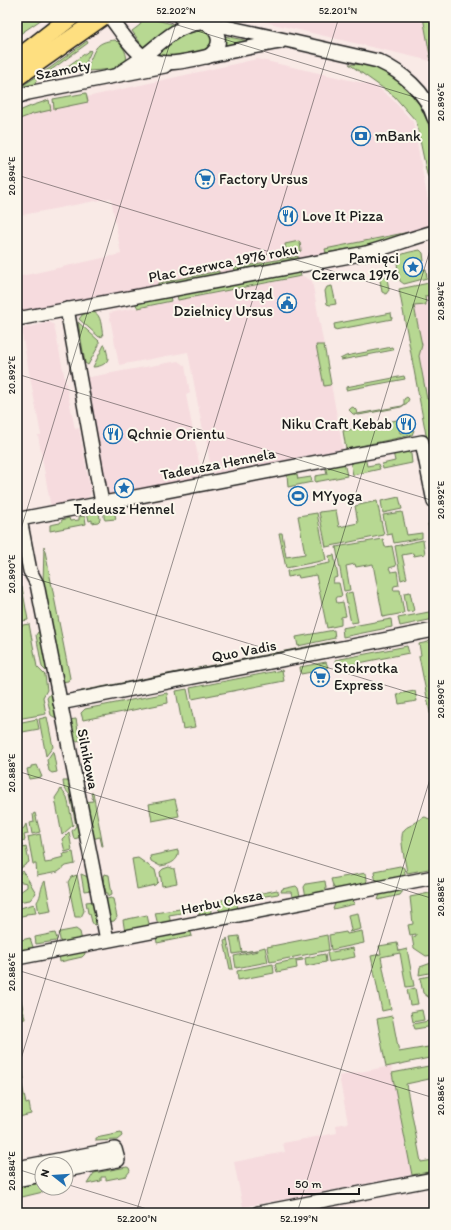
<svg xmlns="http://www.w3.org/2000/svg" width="451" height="1230" viewBox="0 0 451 1230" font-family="Itim,sans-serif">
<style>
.built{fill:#f6dbde}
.green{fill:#b7d892;stroke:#6a7a57}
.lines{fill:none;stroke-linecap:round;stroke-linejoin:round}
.minor-casing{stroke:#1c1c1c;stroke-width:16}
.major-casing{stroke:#1c1c1c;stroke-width:20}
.minor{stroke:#fbf7ec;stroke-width:13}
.major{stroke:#fedf80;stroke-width:17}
.ticks{fill:none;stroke:#1c1c1c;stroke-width:1;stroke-opacity:0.45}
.labels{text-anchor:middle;stroke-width:4;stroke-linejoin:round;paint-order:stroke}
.street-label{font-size:15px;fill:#1c1c1c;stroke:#fbf7ec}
.poi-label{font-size:15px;fill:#1c1c1c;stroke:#fbf7ec;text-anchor:start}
.neatline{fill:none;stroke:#1c1c1c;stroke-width:1.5}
.ticks-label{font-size:10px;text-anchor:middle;fill:#1c1c1c}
</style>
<rect width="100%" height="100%" fill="#f9eae6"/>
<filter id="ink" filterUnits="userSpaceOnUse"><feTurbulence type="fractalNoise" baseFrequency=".025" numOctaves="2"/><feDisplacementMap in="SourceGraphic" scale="8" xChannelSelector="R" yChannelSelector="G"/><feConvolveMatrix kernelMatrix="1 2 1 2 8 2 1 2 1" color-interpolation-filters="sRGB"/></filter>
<g filter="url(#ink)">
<g class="built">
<polygon points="244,17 423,17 431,61"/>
<polygon points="257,59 376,86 392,99 413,122 433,227 402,234 375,244 17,314 17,277 121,254 111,198 17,216 17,115 24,111"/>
<polygon points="303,276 312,281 343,449 215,473 211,471 205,431 203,431 188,352 119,365 109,313"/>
<polygon points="434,282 434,398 427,399 410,307"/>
<polygon points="50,322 54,325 75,429 79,428 91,493 86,501 51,508 38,435 41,435 21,329"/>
<polygon points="178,361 185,366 190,393 186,395 201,472 195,481 112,496 105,491 84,378"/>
<polygon points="391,1066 412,1175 243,1207 234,1162 285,1152 283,1143 337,1133 336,1125 348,1123 339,1076"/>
</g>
<g class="green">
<polygon points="17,17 45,17 17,36"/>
<polygon points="143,17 177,25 144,48 132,31 140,25"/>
<polygon points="423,17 433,17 434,24 434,69 431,61"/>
<path d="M195 30 209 32 214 39 208 51C190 54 172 60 154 54L178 36Z"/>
<polygon points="224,36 254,42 224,48"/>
<path d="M115 40 117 42 118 41C123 48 128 53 126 62L117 69 87 71V68C95 50 94 42 115 40Z"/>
<polygon points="87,41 88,43 36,81 34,86 17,91 17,89 50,68"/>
<polygon points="90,50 91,51 84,67 62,72 61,71"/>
<polygon points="349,64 371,65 384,71 405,87 419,104 428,123 434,145 434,189 427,174 416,121 394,96"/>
<polygon points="86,93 88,102 54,109 53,99"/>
<polygon points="49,100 51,110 33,114 17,120 17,112 31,106"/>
<polygon points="419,230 375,244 326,253 325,249"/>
<polygon points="299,241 300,242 301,251 286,254 285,244"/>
<path d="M420 250 423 253 424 261 409 264 410 271 426 269 427 278 404 284 400 281C395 255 394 255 420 250Z"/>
<polygon points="298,256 298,259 235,271 234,268"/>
<polygon points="219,271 219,274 158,286 158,283"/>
<polygon points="300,271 301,276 178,300 177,295"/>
<polygon points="382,276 387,278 389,290 386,294 382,292 380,280"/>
<polygon points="434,282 434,298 433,295 425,296 426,305 414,306 422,345 419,356 427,399 434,398 434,478 399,289"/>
<polygon points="332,286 336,304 330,305 327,304 325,291 327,287"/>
<polygon points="170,296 171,301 138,308 135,303"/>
<path d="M93 312C102 314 101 328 103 336L99 337 79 319 83 314Z"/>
<polygon points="391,313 392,319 335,330 334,324"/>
<polygon points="78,322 99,341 99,345 88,365 85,363"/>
<path d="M104 345H105C106 349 108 355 108 359 106 365 98 367 93 367Z"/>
<polygon points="316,345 324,345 331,384 330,385 324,386"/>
<polygon points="392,347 393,350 341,360 340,359 346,356"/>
<polygon points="404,376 405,379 346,390 346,387"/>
<polygon points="407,397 409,399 407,403 401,407 359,415 353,414 349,410 351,408 353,407 356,410 357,414 402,406 404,405 404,399"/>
<polygon points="397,420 400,433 414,430 412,435 346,449 343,431"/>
<polygon points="407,450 407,452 411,454 412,463 383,469 382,464 395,461 393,452"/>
<polygon points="365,457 367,466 378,464 380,469 353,475 350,460"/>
<polygon points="344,462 347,476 315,482 315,476 327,474 325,465"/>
<polygon points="296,471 298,479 311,477 312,482 288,487 287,474 289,472"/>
<polygon points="399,497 402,509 383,513 381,501"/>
<polygon points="377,501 384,535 326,547 319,512 336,510 339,527 358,523 355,506"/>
<polygon points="113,506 116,519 105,520 104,518 104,509"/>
<polygon points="99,510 100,520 98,522 92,523 92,520 89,521 87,512"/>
<polygon points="402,512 407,535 422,533 422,538 394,543 392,534 387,535 383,515"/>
<polygon points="317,513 326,560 286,568 279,533 282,533 286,557 305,554 298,516"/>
<polygon points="83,516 85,517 86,524 50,531 50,525 60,523 62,520 69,518 70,521 79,520 79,517"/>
<polygon points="433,522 434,527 434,555 428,524"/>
<polygon points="383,539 385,547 392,546 396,566 389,568 391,572 397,571 399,585 394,586 393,590 400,590 404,613 383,617 373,564 356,567 355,564 346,566 350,590 344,591 336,547"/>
<polygon points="423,540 425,554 414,556 413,553 402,555 407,578 401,580 395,546"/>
<polygon points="44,546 70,678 68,681 61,682 43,585"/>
<polygon points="334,555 338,577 334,578 333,583 339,583 342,596 337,597 336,599 337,603 343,602 346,616 341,617 341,625 327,628 316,575 299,578 298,575 288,577 287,571 330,563 329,556"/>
<polygon points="22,587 28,620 17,622 17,588"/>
<polygon points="352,592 358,622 351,623 345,594"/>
<polygon points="410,592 414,611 407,612 404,593"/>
<polygon points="434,611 434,619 400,626 398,618"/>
<polygon points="391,619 392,627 343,637 342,628"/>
<polygon points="29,624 37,667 45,675 47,690 43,697 46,714 17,719 17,626"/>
<polygon points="334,630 335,638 298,646 296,637"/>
<polygon points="41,631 48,673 42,667 36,635 38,632"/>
<polygon points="433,637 434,637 434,733 419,656 421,655 419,644 428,642"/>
<polygon points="336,641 335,644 80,693 81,691"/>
<polygon points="407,646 409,653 344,666 340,665 336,665 335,660"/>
<polygon points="326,662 328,667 322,670 301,674 300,667"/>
<polygon points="282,670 284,681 192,699 190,688"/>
<polygon points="187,689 195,727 183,729 176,691"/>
<polygon points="53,690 58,717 54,717 51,715 47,698"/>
<polygon points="415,691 417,701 399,704 397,694"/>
<polygon points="167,693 168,703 83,720 81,713 85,709"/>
<polygon points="47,717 53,747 46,756 39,719"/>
<polygon points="37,719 39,729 17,733 17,723"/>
<polygon points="76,719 79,736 82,735 85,750 83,750 81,740 73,742 68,720"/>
<polygon points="53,751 57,772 52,773 49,771 47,760"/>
<polygon points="37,765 42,777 29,779 27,769 31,768 31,766"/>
<polygon points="63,781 68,781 70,784 81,837 74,839 72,831 76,826 70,795 64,788"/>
<polygon points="61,789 67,797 73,825 62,835 55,798"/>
<polygon points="91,793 93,793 103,846 102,846 100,837 92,839 84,802 93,801"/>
<polygon points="175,799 179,816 152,821 149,804"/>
<polygon points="35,813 40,832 32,834 30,823 34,822 33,814"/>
<path d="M425 817 434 821V868L407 873C406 863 398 837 404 830 407 826 411 826 415 823 419 820 419 819 425 817Z"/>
<polygon points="26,824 28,834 24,835 25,840 21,841 23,848 26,847 29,862 17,871 17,832 24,828"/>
<polygon points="69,832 72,850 65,852 62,839"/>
<polygon points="40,834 45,863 52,862 52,860 64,857 63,854 73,852 75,864 66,866 58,872 37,876 36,864 33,864 28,837"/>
<path d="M178 850C180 861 169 865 160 866L151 861 150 856Z"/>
<polygon points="138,858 155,870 158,882 155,885 137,889 132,859"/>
<polygon points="400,866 404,868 406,879 378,882 375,878 374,871"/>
<polygon points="169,867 174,869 177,883 162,886 160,872 163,869"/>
<polygon points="23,871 36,893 30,900 17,902 17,894 27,887 27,883 17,881 17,876"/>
<polygon points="366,873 367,880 365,886 336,890 333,886 331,879"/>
<polygon points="81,874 88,877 91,890 84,891"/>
<polygon points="104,874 109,875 112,894 108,896 108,893 106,893 103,877"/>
<polygon points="77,875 84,911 81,917 75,917 68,882 71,877"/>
<path d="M45 881 51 911 39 913 37 902C42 895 40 887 45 881Z"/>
<polygon points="325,881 326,888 325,892 306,898 304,887 306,884"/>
<polygon points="296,886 298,888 301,899 293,900 291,892 281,892 282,889"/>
<polygon points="406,887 400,895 378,900 380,894"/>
<polygon points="277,890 279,893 278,894 247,899 248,896"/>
<polygon points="434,892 434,955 426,956 414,948 412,937 416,936 416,934 410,935 408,925 413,924 410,897"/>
<polygon points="243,896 244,897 244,901 237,902 238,911 222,913 219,910 217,901"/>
<polygon points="111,898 113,899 117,917 114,921 108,922 103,900"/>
<polygon points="350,899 355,904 333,909 336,901"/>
<polygon points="94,901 97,924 94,925 92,922 90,914 88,913 86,902"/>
<polygon points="210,903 211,912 209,916 200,918 198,910 185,911 185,908"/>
<polygon points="34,904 36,913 26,914 26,915 17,917 17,909"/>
<polygon points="180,909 182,909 181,913 169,915 171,924 161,925 157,921 155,913"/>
<polygon points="358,913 361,929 349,932 351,930 348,915"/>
<polygon points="147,915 149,924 147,927 125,933 123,920"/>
<polygon points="76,929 80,932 82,941 61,945 59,934 60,932"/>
<polygon points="190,929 192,936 157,943 156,936"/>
<polygon points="362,931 364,943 331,950 329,935 346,932 347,934"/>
<polygon points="55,933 57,939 56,941 36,944 35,937"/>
<polygon points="327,935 329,950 270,962 267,947"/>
<polygon points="239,936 242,952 257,950 233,954 230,937"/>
<polygon points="30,938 34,950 17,953 17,941"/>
<polygon points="227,938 233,969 230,969 224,941 227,940"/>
<polygon points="397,943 399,951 407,949 414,986 406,987 400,953 381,957 391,1009 382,1011 371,956 381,954 379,946"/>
<polygon points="265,947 268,962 236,968 234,956 258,951 258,949"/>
<polygon points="353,948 355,957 329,962 327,953"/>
<polygon points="84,950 85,954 82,957 60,962 59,955"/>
<polygon points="325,954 326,962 306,966 305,958"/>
<polygon points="303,958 303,960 296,961 297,968 277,972 275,964"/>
<polygon points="434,962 434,972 419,975 420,967"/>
<polygon points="273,964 274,973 238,980 237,971"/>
<polygon points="434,975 434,999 432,1000 423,993 420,978"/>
<polygon points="415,988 418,1004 410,1005 407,990"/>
<polygon points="21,1000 25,1019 19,1020 17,1013 17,1002"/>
<polygon points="422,1010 424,1020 413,1022 411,1012"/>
<polygon points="392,1016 399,1052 434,1046 434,1057 386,1067 377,1019"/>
<polygon points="434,1020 434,1026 415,1029 413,1024"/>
<polygon points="17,1059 20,1059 24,1079 21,1080 26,1104 29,1103 31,1114 19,1117 17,1113"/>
<polygon points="434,1065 434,1078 406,1084 421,1162 434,1160 434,1171 412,1175 392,1073"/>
<polygon points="121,1133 122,1136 117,1140 96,1141 96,1138"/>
<polygon points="127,1167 129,1168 130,1171 126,1176 106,1180 106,1177 101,1177 101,1181 87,1184 94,1173"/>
<polygon points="42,1178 42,1188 46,1188 43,1189 43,1192 22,1197 18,1194 20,1190 18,1182"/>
</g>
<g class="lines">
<g class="minor-casing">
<g id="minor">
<path d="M110 17C120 30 130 47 143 56 165 71 200 57 223 53 242 49 261 45 280 42"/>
<path d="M180 17 290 41 378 61C402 72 426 92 434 118"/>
<path d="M205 23C222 32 223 47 207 57"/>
<path d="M121 72C129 67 137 62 144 56 162 42 176 26 200 23"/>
<polyline points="17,97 28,93 165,66"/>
<polyline points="67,309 102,503"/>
<path d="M17 319 366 253C389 247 411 238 434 232"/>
<polyline points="60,703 434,630"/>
<polyline points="107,940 37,584 30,571 20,519 422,442 434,502"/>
<polyline points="17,958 434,877"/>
<polyline points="17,1168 115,1149 118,1160 66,1170"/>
<polyline points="17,1180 42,1175"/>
<polyline points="258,1213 434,1179"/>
</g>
</g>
<g class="major-casing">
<g id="major">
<polyline points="17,59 71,17"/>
<polyline points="17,77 102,17"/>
</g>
</g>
<use href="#minor" class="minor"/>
<use href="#major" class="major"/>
</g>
</g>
<path class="ticks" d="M151 17 434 103M17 175 434 302M17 374 434 501M17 542 178 17M17 573 434 700M17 771 434 899M17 970 434 1098M17 1072 339 17M17 1169 42 1177M66 1184 160 1213M136 1213 434 237M297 1213 434 766"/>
<defs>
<g id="bank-ring" transform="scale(1)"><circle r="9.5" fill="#fbf7ec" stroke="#1f6fb2" stroke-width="1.5"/><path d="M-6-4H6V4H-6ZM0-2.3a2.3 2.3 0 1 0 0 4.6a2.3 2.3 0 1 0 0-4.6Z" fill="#1f6fb2"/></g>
<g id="supermarket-ring" transform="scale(1)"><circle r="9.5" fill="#fbf7ec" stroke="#1f6fb2" stroke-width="1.5"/><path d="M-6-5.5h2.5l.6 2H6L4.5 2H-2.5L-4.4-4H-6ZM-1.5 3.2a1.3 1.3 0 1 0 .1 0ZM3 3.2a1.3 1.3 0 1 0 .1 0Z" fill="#1f6fb2"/></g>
<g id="restaurant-ring" transform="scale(1)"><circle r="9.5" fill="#fbf7ec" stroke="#1f6fb2" stroke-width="1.5"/><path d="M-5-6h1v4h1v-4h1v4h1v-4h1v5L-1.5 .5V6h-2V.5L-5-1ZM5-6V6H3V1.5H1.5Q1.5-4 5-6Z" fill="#1f6fb2"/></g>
<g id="sight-ring" transform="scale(1)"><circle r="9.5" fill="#fbf7ec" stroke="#1f6fb2" stroke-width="1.5"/><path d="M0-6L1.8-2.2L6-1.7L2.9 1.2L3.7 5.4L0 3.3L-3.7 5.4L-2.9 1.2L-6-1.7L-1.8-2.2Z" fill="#1f6fb2"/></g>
<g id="civic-ring" transform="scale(1)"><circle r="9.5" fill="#fbf7ec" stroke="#1f6fb2" stroke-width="1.5"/><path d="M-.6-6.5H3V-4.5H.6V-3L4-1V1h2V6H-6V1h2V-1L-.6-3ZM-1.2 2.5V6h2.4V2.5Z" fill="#1f6fb2"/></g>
<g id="stadium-ring" transform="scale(1)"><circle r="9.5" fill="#fbf7ec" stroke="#1f6fb2" stroke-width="1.5"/><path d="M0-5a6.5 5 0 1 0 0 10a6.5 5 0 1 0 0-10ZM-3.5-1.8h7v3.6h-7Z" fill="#1f6fb2"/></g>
</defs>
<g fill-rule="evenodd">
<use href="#bank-ring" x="361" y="136"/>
<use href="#supermarket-ring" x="205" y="179"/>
<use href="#restaurant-ring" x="288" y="216"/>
<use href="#sight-ring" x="413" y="267"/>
<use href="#civic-ring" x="287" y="303"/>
<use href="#restaurant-ring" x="406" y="424"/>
<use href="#restaurant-ring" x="113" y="434"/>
<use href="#sight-ring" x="124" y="488"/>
<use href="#stadium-ring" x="298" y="496"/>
<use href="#supermarket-ring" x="320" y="677"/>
</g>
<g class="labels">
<g class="street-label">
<text transform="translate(63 70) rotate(-11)" y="5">Szamoty</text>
<text transform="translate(223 263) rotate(-11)" y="5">Plac Czerwca 1976 roku</text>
<text transform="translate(218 464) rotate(-11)" y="5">Tadeusza Hennela</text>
<text transform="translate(244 651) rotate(-11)" y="5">Quo Vadis</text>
<text transform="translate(88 759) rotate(79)" y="5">Silnikowa</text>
<text transform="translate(222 902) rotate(-11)" y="5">Herbu Oksza</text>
</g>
<g class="poi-label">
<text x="375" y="141">mBank</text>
<text x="219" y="184">Factory Ursus</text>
<text x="302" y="221">Love It Pizza</text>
<text x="399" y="263" text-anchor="end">Pamięci<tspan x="399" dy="17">Czerwca 1976</tspan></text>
<text x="273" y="299" text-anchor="end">Urząd<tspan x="273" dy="17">Dzielnicy Ursus</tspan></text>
<text x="392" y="429" text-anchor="end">Niku Craft Kebab</text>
<text x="127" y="439">Qchnie Orientu</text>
<text x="312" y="501">MYyoga</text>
<text x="124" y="514" text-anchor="middle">Tadeusz Hennel</text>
<text x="334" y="673">Stokrotka<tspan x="334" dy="17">Express</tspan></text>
</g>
</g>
<rect width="451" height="1230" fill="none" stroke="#fbf7ec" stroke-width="44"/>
<g transform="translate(54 1176) rotate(287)"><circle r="19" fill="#fbf7ec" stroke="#a29f99"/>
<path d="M0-3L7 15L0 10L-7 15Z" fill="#1f6fb2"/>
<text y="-6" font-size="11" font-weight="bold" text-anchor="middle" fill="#1c1c1c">N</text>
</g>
<path d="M289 1188v6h70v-6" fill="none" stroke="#1c1c1c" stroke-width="2"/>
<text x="295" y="1188" font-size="12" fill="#1c1c1c" stroke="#fbf7ec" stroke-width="3" paint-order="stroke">50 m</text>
<rect x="22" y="22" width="407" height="1186" class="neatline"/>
<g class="ticks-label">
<text x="176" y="14">52.202°N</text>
<text x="338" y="14">52.201°N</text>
<text transform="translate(440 102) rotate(-90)" y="4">20.896°E</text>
<text transform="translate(11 176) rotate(-90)" y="4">20.894°E</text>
<text transform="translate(440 301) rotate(-90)" y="4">20.894°E</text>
<text transform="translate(11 375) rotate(-90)" y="4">20.892°E</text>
<text transform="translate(440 500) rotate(-90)" y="4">20.892°E</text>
<text transform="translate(11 574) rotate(-90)" y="4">20.890°E</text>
<text transform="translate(440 699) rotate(-90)" y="4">20.890°E</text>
<text transform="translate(11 773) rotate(-90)" y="4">20.888°E</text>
<text transform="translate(440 897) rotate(-90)" y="4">20.888°E</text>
<text transform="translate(11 972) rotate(-90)" y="4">20.886°E</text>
<text transform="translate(440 1096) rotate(-90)" y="4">20.886°E</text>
<text transform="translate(11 1171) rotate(-90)" y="4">20.884°E</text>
<text x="137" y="1222">52.200°N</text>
<text x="299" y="1222">52.199°N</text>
</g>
</svg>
